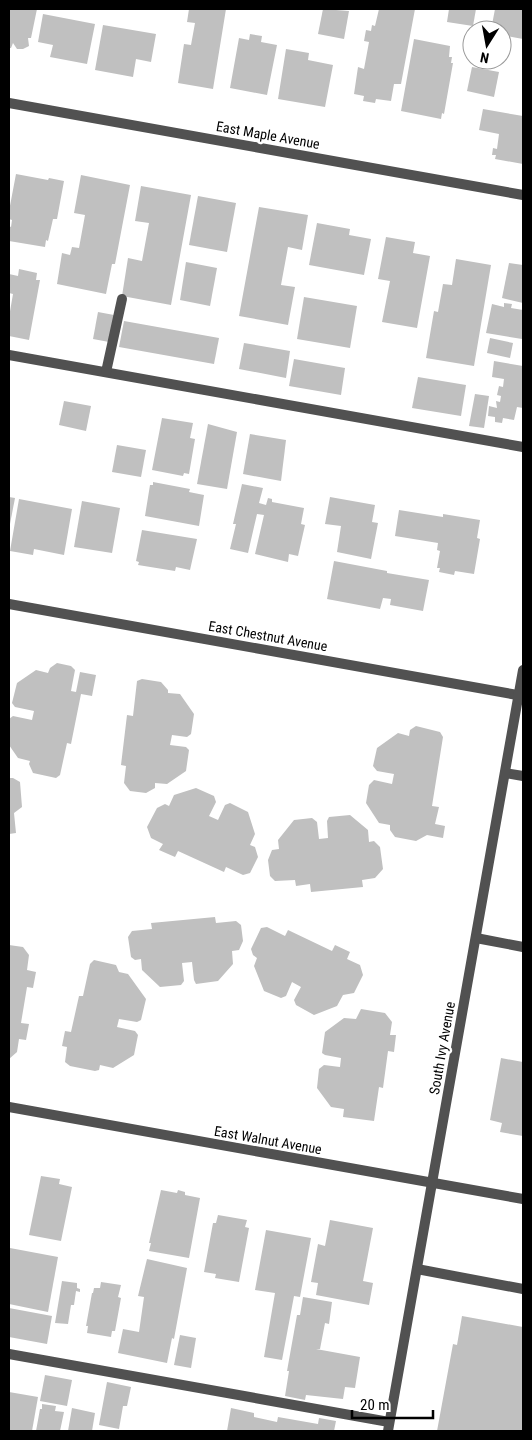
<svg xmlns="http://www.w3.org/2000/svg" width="532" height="1440" viewBox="0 0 532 1440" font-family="'Roboto Condensed',sans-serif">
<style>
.building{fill:#c0c0c0}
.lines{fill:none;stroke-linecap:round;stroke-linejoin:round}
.lane{stroke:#515151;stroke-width:10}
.street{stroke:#515151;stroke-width:10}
.labels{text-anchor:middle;stroke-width:5;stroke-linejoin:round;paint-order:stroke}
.street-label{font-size:14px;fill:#000;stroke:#fff}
</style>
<rect width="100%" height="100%" fill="#fff"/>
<g class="building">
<polygon points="9,9 37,9 31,38 28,38 29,46 23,49 17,49 13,43 11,48 9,48"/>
<polygon points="189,9 226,9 213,89 178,83 184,44 191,45 195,23 187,22"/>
<polygon points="323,9 349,11 344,39 318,34"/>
<polygon points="379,9 415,9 401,84 394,84 391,101 376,99 375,103 363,101 364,96 354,94 358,67 364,69 369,42 364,41 366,30 371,31 372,25 375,26"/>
<polygon points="449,9 476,9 473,26 447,22"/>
<polygon points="495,9 523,9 523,39 502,35 502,30 491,30"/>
<polygon points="43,14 95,24 87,64 50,57 53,45 38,42"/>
<polygon points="103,25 156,34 151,62 136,59 133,77 95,70"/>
<polygon points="250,34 262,36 261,42 277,45 267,95 230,88 239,38 249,40"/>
<polygon points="414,39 450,46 449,57 452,57 451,63 453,63 444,114 442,113 441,119 401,111"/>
<polygon points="286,49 309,53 308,60 333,65 325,107 278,99"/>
<polygon points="472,67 499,72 494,97 467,91"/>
<polygon points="483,109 523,116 523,164 495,159 496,155 492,155 493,148 497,149 499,134 479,130"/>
<polygon points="16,174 48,180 49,178 64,181 57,219 53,219 48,241 46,240 45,247 9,241 9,226 11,227 12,220 9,219 9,211"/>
<polygon points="81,175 130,185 115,264 112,264 106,294 57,284 62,253 70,255 72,247 79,248 85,215 74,213"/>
<polygon points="141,186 191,195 171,305 122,296 128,258 142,261 149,223 135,221"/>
<polygon points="198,196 236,203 227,252 189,245"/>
<polygon points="259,207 308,215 302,250 288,247 281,285 295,287 288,325 239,316"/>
<polygon points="317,223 350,229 349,235 371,239 364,275 309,265"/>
<polygon points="386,237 415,242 413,253 430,256 417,328 382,322 390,281 378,279"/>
<polygon points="456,259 491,265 474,366 426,358 434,311 438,312 443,284 452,285"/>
<polygon points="186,262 217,268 210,306 180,300"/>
<polygon points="509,263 523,265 523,303 502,298"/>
<polygon points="19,269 37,273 36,280 40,280 29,340 9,336 9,317 13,294 9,293 9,274 18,276"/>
<polygon points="304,297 357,306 350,348 297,339"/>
<polygon points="504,303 512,304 511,308 523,310 522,339 486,333 492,304 504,307"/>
<polygon points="98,312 114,315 109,342 93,339"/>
<polygon points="124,321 219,338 214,364 119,347"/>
<polygon points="490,338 513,343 510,358 487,353"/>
<polygon points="244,343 290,351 286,378 239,369"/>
<polygon points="294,359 345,368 341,395 289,386"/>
<polygon points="494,361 523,366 523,408 517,407 514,420 503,418 502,423 495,422 495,417 488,416 489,406 497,408 496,401 500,402 501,396 497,395 499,386 503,387 504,379 492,377"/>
<polygon points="418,377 466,385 461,416 412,408"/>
<polygon points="475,394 489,396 484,428 469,426"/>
<polygon points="64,401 91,406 86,431 59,425"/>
<polygon points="162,418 193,423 190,438 195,439 189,474 184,473 183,476 152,470"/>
<polygon points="208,424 237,432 227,489 197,484"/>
<polygon points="250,434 286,440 281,481 243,474"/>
<polygon points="117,445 146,450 141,477 112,472"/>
<polygon points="153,482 190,489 189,492 204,495 199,526 145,516 150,485 153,485"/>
<polygon points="242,484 263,488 259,503 266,505 268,498 272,499 272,502 304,508 301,524 305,525 298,556 289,554 288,562 255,554 264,515 257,514 248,553 230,549 236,524 233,524"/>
<polygon points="9,497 15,498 10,524 9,524"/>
<polygon points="330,497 375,505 372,522 378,523 371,559 337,552 341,526 325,524"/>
<polygon points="19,499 72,509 64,555 34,549 33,555 10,551"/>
<polygon points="82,501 120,508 112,553 74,547"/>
<polygon points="399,510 443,517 443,514 480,520 477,538 480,539 474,574 455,571 454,575 439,572 440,568 437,568 440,551 437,550 438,543 395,536"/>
<polygon points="142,530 197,539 190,570 176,567 175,571 138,565 139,562 136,561"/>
<polygon points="334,561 387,571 387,573 429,580 423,611 390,605 391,599 383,598 380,609 327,599"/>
<polygon points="57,663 71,666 75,670 71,691 76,692 80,672 96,675 92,696 81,694 71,744 67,743 60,775 56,778 33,773 29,764 30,761 18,758 9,745 9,719 13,716 32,720 34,711 15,707 12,703 17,683 36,670 48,673 50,668"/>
<polygon points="142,679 161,682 168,690 168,693 180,694 194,714 191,734 187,737 172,735 170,745 186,747 189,750 186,771 167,784 155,783 155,788 146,793 130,791 124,783 126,766 121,765 127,715 133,716 137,681"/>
<polygon points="416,726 440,732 443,737 432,806 439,807 435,824 445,826 443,838 427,835 416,841 395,837 390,830 390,825 379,823 366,803 369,785 374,780 392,784 394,774 377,771 373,766 377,748 398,733 409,736 410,730"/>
<polygon points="9,778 13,778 20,782 22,807 14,813 16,833 9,834"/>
<polygon points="196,788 214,796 216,802 209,816 218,820 225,805 230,803 248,812 255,834 250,845 255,847 258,857 250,873 243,875 226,867 224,872 178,851 175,857 159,850 163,844 151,838 147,827 157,808 165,804 169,806 174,795"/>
<polygon points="350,815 368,830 369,842 374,841 380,847 383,869 375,878 362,880 363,887 311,892 310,884 296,886 295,880 275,881 270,876 268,860 272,850 279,849 278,840 294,820 312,818 317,822 319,839 328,838 327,821 329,817"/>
<polygon points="215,917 216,923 236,921 241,925 243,941 239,950 232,951 233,964 218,981 196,984 194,980 192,962 182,963 184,981 181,985 160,987 142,970 141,959 135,960 131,957 128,937 132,931 152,929 151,923"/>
<polygon points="267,927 285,936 288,930 332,951 335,945 350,952 347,959 360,965 363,975 354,993 343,995 337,1006 314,1015 296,1005 294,1000 301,987 292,982 286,996 281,998 264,991 254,966 257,958 253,955 251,949 261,928"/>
<polygon points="9,945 23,947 29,955 27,970 36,972 33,988 27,987 21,1023 29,1024 26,1040 19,1039 17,1052 9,1059"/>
<polygon points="94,960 116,965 119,972 128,974 146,999 141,1020 137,1022 119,1019 117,1027 135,1031 138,1035 134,1055 113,1068 100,1065 99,1070 95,1071 70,1066 65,1062 67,1047 62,1046 65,1031 71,1032 79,996 83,996 90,964"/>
<polygon points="361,1009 385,1013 392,1022 390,1035 396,1035 394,1052 388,1051 383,1088 379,1087 374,1121 343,1117 344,1109 331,1107 317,1088 319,1069 324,1065 340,1067 341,1058 325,1055 322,1053 325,1032 344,1018 356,1019"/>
<polygon points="501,1058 523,1062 523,1136 500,1132 502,1123 490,1120"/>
<polygon points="41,1176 60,1179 59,1184 72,1187 61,1241 29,1235"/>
<polygon points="161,1190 177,1193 178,1190 185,1192 185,1195 200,1198 189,1258 149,1251 151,1243 149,1243"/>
<polygon points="218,1215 247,1220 245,1227 249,1228 239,1282 215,1278 216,1274 204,1272 213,1223 216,1223"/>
<polygon points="330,1220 373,1228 363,1281 373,1283 369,1305 316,1295 318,1283 311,1282 318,1244 325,1246"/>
<polygon points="266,1230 311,1238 300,1297 294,1296 282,1360 264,1357 275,1293 255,1290"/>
<polygon points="10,1248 58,1257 48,1312 9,1304"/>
<polygon points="147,1259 187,1268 174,1339 172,1338 167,1363 118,1353 123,1329 139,1332 144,1297 138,1296"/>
<polygon points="62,1281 77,1283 77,1288 80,1289 80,1292 76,1291 74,1305 71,1305 68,1324 55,1323"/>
<polygon points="101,1282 121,1285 118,1297 121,1298 115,1331 112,1331 111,1337 87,1333 88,1326 86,1326 92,1293 93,1293 94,1288 100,1288"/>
<polygon points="303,1297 332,1302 329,1324 325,1323 320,1349 316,1349 360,1357 355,1388 345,1387 343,1399 306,1395 305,1400 285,1396 289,1371 287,1371 297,1315 300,1315"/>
<polygon points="9,1308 52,1316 47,1344 9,1337"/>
<polygon points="462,1316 523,1327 523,1431 437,1431 453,1344 457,1345"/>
<polygon points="180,1335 196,1338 191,1368 174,1365"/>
<polygon points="45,1375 72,1380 67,1406 40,1401"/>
<polygon points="107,1382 131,1387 127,1406 123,1406 119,1429 99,1425"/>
<polygon points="9,1392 38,1397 32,1431 9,1431"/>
<polygon points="42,1404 56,1406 55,1411 64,1412 60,1431 36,1431 40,1409 42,1409"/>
<polygon points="72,1408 95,1413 92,1431 68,1431"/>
<polygon points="231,1408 254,1413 254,1417 277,1422 278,1417 318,1424 319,1418 336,1421 334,1431 227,1431"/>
</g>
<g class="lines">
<g class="lane">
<polyline points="9,355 523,447"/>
<polyline points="106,372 122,299"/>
<polyline points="505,773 523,776"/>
<polyline points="476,938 523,947"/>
<polyline points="417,1269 523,1289"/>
<polyline points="9,1354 389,1422"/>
</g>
<g class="street">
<polyline points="9,103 523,195"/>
<polyline points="9,604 523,696"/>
<polyline points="9,1107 523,1199"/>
<polyline points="388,1431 523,670"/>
</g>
</g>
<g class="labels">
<g class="street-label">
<text transform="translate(268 135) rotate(10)" y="5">East Maple Avenue</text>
<text transform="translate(268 636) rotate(10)" y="5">East Chestnut Avenue</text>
<text transform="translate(442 1048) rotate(-80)" y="5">South Ivy Avenue</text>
<text transform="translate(268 1140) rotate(10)" y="5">East Walnut Avenue</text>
</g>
</g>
<rect width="532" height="1440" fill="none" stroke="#000000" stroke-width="20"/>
<g transform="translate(487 45) rotate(191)"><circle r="24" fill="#ffffff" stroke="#999999"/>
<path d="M0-4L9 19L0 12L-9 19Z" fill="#000000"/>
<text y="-8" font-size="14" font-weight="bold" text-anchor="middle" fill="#000000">N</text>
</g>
<path d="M352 1410v8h81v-8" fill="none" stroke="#000000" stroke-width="2.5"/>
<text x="360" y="1410" font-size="15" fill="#000000" stroke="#ffffff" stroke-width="4" paint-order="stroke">20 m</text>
</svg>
